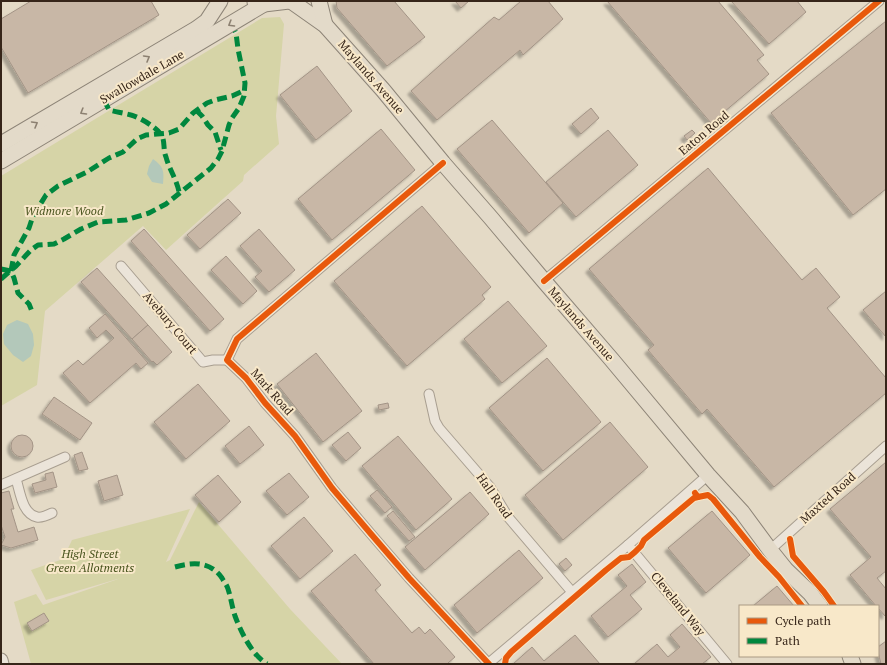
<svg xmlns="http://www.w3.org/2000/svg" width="887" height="665" viewBox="0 0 887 665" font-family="'PT Serif',serif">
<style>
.green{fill:#d6d4a7}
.water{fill:#b3c8ba}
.building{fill:#c8b7a6;stroke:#a39486;filter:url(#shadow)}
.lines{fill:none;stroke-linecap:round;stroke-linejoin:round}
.street-casing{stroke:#a89e90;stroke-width:11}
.secondary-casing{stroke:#978e80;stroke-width:15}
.primary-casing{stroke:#8d8477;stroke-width:17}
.street{stroke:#ebe4d9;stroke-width:9}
.secondary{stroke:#ebe4d9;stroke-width:13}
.primary{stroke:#e3dac9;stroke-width:15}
.quiet{stroke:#00873e;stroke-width:5;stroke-dasharray:10 5;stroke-linecap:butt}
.cycleway-casing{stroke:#f8e8c9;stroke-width:8}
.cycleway{stroke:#e8590c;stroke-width:6}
.oneway{stroke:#8c8071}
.labels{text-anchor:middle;stroke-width:4;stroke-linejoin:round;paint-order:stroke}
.street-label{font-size:12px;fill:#362519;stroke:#f8e8c9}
.park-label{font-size:12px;font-style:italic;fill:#49541e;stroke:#f8e8c9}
</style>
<defs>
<filter id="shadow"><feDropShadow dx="-3.5" dy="3.5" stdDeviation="1" flood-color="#0004"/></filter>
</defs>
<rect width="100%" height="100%" fill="#e4dac6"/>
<g class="green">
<polygon points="280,17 284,24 276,116 279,144 244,175 243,181 166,250 143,226 45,311 37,385 1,406 1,176 262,18"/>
<polygon points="199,502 290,609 342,664 31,664 14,602 36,594 43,605 121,578 46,600 31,570 63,559 72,540 190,509 166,562 170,560"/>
</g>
<g class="water">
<path d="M153 159C164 167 164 171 163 184L152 182 147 174 149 166Z"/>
<polygon points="17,320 28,324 33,334 34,345 31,356 23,362 13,355 4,344 3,334 7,325"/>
</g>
<g class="building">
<polygon points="31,1 151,1 159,15 28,93 1,47 1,19"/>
<polygon points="336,1 394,1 425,37 387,66 337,8"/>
<polygon points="455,1 469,1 461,8"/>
<polygon points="521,1 548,1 563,19 523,55 520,50 437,120 411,91 494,17 499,20"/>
<polygon points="607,1 718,1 764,55 757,60 769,74 711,123"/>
<polygon points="731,1 797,1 806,12 769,44"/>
<polygon points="886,21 886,189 853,215 771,113"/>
<polygon points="317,66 352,111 316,140 280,95"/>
<polygon points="591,108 599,118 581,134 572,124"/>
<polygon points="492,120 563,203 529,233 457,149"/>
<polygon points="381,129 415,170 332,240 298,199"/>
<polygon points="608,130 638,165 576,217 546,182"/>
<polygon points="692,130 695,133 687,140 684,136"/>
<polygon points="708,168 802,280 816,268 840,297 827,308 886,378 886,393 774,487 707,409 702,414 648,350 654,345 589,269"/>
<polygon points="228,199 241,213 200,249 187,235"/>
<polygon points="422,206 491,287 482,295 485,299 407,366 334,281"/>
<polygon points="144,229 224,319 210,331 131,241"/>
<polygon points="259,229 295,270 269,292 255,277 262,271 240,246"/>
<polygon points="226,256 257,291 243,304 211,270"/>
<polygon points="97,268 148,325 132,339 81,282"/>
<polygon points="886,291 886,337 863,310"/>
<polygon points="508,301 547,346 502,383 464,339"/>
<polygon points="105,314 148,363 141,369 136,363 90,403 63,373 78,360 83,365 114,338 106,330 97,338 89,328"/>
<polygon points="148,325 172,352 157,365 153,361 152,362 132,339"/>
<polygon points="316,353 362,411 323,442 277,384"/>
<polygon points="547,358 601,422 543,471 489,408"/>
<polygon points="198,384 230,421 186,459 154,422"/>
<polygon points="54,397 92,423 80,440 42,414"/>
<polygon points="388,403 389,408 379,410 378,405"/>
<polygon points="610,422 648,467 563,540 525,495"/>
<polygon points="249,426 264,445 240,464 225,446"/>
<polygon points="348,432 361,448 346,461 332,445"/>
<circle cx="22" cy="446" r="11"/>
<polygon points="398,436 452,499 416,530 362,466"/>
<polygon points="82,452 88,469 79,471 74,455"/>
<polygon points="886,462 886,571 877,578 886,589 886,615 885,616 878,608 878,606 876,606 850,575 871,557 830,509"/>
<polygon points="53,472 57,487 35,493 32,484 46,480 45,474"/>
<polygon points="289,473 309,497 287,515 266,491"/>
<polygon points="117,475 123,495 104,501 98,481"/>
<polygon points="218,475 241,502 219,522 195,495"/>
<polygon points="377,490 392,507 385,513 370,496"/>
<polygon points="9,491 14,509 11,509 18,532 34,527 38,540 11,548 1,545 5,537 1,525 1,493"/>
<polygon points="470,492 489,514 425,570 405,547"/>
<polygon points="393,511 415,537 409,541 387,516"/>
<polygon points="712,511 750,555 706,593 668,548"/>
<polygon points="304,517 333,551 300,579 271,546"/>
<polygon points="519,550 543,578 477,633 454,605"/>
<polygon points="355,554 381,585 375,590 412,633 419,627 425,634 430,629 455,657 448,663 448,664 374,664 311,591"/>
<polygon points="566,558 572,565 565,571 559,564"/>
<polygon points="632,564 646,582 630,595 642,609 608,637 591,616 627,586 618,575"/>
<polygon points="777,586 794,606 753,606"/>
<polygon points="44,613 49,621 32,631 27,623"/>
<polygon points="682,624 711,657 702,664 634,664 657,644 668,657 680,647 670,635"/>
<polygon points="575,635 600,664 513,664 532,647 544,661"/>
<polygon points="886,641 886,664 881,664 878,652 878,647"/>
</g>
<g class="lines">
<g class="street-casing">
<g id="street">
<polyline points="443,163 237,339 227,360 246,378 265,403 295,436 332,488 371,534 409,578 489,664"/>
<polyline points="121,266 203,362 213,360 227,360"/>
<polyline points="544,281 879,1"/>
<polyline points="429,394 435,421 439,428 490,487 508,517 572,592"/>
<path d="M16 479C20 491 22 514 37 517 42 518 48 515 52 513"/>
<polyline points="1,485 65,457"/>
<polyline points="628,545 727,664"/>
<polyline points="770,550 886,446"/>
<polyline points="489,663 628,545 708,475"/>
</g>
</g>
<g class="secondary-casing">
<polyline id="secondary" points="1,660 2,664"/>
</g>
<g class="primary-casing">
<g id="primary">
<polyline points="291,1 325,25 383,90 443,163 491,218 544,281 612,360 708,475 742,512 770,550 786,570 810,593 820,606"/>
<polyline points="319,1 325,25"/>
<polyline points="255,2 264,4 289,1"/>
<polyline points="1,144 196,29 207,21 220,1"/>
<polyline points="1,161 264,4"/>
<polyline points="850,656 853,664"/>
</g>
</g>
<use href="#street" class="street"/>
<use href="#secondary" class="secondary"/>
<use href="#primary" class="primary"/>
<g class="quiet">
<path d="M104 100 109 110C116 112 124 113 131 115 139 117 158 128 162 136 165 142 163 150 166 157 169 169 177 180 179 192"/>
<polyline points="196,110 202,116 208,125 215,132 221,150"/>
<polyline points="1,269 11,271 14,278 18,293 29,304 33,314"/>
<polyline points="11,271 14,255 29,228 33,216 46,195 58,186 87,172 109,158 123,152 137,139 146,135 169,133 179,129 193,113 207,103 215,100 232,96 245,90"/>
<polyline points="1,279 16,266 31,250 38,245 54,244 64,239 81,229 98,222 126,220 149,213 166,204 211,168 218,159 222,151 229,125 232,118 239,108 244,96 245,83 238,49 236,33 235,31"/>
<path d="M175 567C193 562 210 561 222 578 224 582 227 585 228 589 231 598 232 607 235 616 241 632 252 655 267 664"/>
</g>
<g class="cycleway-casing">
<g id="cycleway">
<polyline points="443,163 237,339 227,360 246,378 265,403 295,436 332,488 371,534 409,578 489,664"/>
<polyline points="544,281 879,1"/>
<polyline points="695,493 698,497 708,495 713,499 760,557 779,577 802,606"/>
<polyline points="790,539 793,556 824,592 834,606"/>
<polyline points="505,664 506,658 511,652 606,570 621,558 629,557 635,552 641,546 644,540 694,498 698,497"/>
</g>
</g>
<use href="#cycleway" class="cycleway"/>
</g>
<defs><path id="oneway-chevron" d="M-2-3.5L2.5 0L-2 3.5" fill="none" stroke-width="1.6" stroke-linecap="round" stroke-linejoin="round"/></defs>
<g class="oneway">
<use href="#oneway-chevron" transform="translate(231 24) rotate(149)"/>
<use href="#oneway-chevron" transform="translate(147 58) rotate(-30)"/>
<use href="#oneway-chevron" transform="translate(83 112) rotate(149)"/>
<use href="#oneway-chevron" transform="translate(35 124) rotate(-30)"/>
</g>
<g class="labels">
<g class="street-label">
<text transform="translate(142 77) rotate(-30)" y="4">Swallowdale Lane</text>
<text transform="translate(371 77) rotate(49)" y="4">Maylands Avenue</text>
<text transform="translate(704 133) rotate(-40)" y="4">Eaton Road</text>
<text transform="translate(170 323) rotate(50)" y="4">Avebury Court</text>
<text transform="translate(581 324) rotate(49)" y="4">Maylands Avenue</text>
<text transform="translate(272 392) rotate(49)" y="4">Mark Road</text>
<text transform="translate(494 496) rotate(55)" y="4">Hall Road</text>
<text transform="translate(828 498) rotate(-42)" y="4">Maxted Road</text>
<text transform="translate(678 604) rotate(51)" y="4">Cleveland Way</text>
</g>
<g class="park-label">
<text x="64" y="215">Widmore Wood</text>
<text x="90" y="558">High Street<tspan x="90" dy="14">Green Allotments</tspan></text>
</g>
</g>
<rect width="887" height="665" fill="none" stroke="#362519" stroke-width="4"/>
<rect x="739" y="605" width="140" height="52" fill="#f8e8c9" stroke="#aa9a83"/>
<rect x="747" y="618" width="20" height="6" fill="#e8590c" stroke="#aa9a83"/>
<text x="775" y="625" font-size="12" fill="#362519">Cycle path</text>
<rect x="747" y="638" width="20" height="6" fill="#00873e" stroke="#aa9a83"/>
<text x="775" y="645" font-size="12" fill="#362519">Path</text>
</svg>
